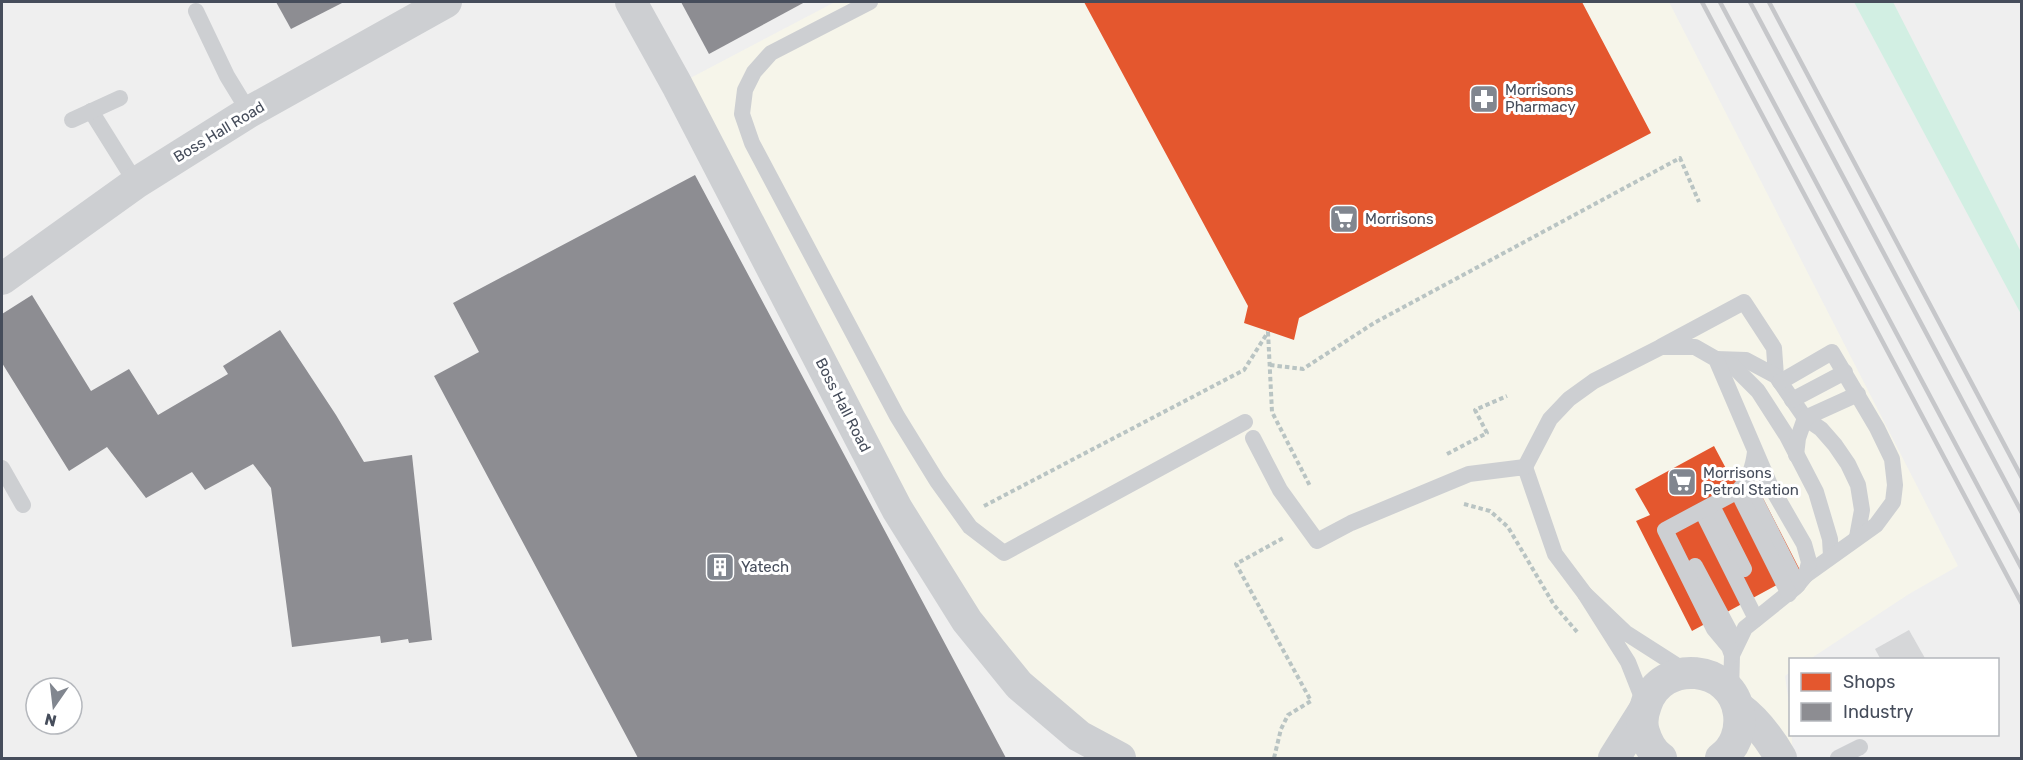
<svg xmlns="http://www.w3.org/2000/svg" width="2023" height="760" viewBox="0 0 2023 760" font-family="Rubik,sans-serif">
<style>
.commercial{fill:#f6f5ea}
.green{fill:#d2efe3}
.shops{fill:#e4572e}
.industry{fill:#8d8d92}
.building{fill:#d6d7d9}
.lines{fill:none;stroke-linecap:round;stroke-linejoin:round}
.path{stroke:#b9c4c3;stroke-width:4;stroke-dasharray:4.5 3;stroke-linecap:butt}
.lane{stroke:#cdcfd2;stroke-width:16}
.street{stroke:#cdcfd2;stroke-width:32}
.rail{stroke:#c6c7ca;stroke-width:4.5}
.labels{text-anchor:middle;stroke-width:6;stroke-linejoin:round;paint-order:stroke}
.poi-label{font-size:15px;fill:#464d5b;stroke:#fff;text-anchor:start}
.street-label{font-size:15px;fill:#464d5b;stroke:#fff}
</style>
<rect width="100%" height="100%" fill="#efefef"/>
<polygon class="commercial" points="835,2 1669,2 1958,566 1909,594 1810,659 1790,660 1790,672 1785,676 1790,710 1793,758 1120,758 967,621 677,85"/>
<polygon class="green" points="1854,2 1893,2 2021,252 2021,314"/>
<g class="shops">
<polygon points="1084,2 1582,2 1651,133 1299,318 1294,340 1244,323 1248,306"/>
<polygon points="1714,446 1730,476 1747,467 1801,572 1692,631 1636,521 1650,515 1635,489"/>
</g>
<g class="industry">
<polygon points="276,2 344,2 291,29"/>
<polygon points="681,2 805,2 709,54"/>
<polygon points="695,175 1006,758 638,758 434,376 479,352 453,303"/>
<polygon points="32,295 91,391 129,369 158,415 228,374 223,366 280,330 336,415 364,462 412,455 432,640 409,643 408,639 381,643 380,636 292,647 271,488 253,464 205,490 192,472 146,498 107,447 69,471 2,363 2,314"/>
</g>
<polygon class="building" points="1909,630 1926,660 1881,660 1875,649"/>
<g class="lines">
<g class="path">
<polyline points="1268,332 1272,412 1310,486"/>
<polyline points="1270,365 1303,369 1374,323 1680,158 1699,202"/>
<polyline points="1447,454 1487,433 1475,410 1507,396"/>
<polyline points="1464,504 1490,511 1508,527 1554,605 1578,633"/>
<polyline points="984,506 1244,370 1268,332"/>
<polyline points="1274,758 1281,729 1288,715 1311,701 1236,564 1285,537"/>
</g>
<g class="lane">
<polyline points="870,2 771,53 754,72 745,90 742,114 752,143 897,416 937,481 970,527 1004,553 1245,422"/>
<polyline points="196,11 227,76 249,112"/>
<polyline points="91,111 136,183"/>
<polyline points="72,120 120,98"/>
<polyline points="1662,346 1744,302 1774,348 1776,376"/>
<polyline points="1716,359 1746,360 1776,376 1805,418 1821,429 1835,445 1848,464 1858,485 1862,510 1857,537"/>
<polyline points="1720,361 1733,366 1758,391 1787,436 1816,492 1830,539 1831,556"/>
<polyline points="1780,382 1832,352 1877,428 1892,459 1895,485 1893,502 1876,525 1806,575"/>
<polyline points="1792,400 1845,372"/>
<polyline points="1253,438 1280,490 1317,541 1351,523 1469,474 1525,467 1555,554 1585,594"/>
<polyline points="1796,455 1798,438 1805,418 1858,394"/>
<polyline points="1525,467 1550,419 1569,399 1594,381 1661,347 1695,347 1716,359 1770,485 1804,544 1809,562 1806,575 1796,587 1745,628 1732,655 1731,692"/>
<polyline points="2,468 23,505"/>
<polyline points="1746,482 1798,585"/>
<polyline points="1738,492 1789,594"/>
<polyline points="1712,506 1744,569"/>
<polyline points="1702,511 1756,619"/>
<polyline points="1695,566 1735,641"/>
<path d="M1732 655 1729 647 1714 629 1665 530 1738 491C1749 479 1753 468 1755 452"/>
<polyline points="1645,705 1628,662 1585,594 1626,633 1687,672"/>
<polyline points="1838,758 1860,747"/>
</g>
<g class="street">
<polyline points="631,2 677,85 897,509 967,621 1019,685 1079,736 1120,758"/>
<polyline points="2,279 136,183 249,112 446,2"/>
<path d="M1738 707C1756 720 1770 739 1781 758"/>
<polyline points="1614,758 1643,712"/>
<path d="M1661 758C1652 752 1647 742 1644 732 1641 723 1643 713 1646 705 1661 658 1733 664 1739 714 1741 731 1735 748 1721 758"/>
</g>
<g class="rail">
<polyline points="1702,2 2022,604"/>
<polyline points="1720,2 2022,569"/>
<polyline points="1750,2 2022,513"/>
<polyline points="1769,2 2022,478"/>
</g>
</g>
<defs>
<g id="pharmacy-square" transform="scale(1.5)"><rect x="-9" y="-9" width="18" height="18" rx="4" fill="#81868f" stroke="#fff"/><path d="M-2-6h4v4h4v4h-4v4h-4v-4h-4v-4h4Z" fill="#fff"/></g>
<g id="supermarket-square" transform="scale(1.5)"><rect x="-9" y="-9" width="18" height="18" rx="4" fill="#81868f" stroke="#fff"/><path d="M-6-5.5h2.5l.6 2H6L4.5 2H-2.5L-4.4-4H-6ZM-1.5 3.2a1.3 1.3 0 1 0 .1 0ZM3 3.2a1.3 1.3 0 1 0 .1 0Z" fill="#fff"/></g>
<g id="building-square" transform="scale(1.5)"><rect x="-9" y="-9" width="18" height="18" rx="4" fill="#81868f" stroke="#fff"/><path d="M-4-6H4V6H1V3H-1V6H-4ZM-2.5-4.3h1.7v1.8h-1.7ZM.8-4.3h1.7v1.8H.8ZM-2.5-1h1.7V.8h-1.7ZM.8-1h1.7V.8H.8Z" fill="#fff"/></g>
</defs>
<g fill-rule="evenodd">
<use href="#pharmacy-square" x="1484" y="99"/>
<use href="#supermarket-square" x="1344" y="219"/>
<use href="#supermarket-square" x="1682" y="482"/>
<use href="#building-square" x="720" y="567"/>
</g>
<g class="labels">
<g class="poi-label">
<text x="1505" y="95">Morrisons<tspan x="1505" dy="17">Pharmacy</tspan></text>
<text x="1365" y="224">Morrisons</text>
<text x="1703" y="478">Morrisons<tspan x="1703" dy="17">Petrol Station</tspan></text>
<text x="741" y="572">Yatech</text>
</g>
<g class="street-label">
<text transform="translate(219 132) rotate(-31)" y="5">Boss Hall Road</text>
<text transform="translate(843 405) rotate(63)" y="5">Boss Hall Road</text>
</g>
</g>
<rect width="2023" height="760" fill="none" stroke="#464d5b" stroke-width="6"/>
<rect x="1789" y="658" width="210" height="78" fill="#ffffff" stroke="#b5b8bd" stroke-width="1.5"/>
<rect x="1801" y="673" width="30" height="18" fill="#e4572e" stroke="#b5b8bd" stroke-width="1.5"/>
<text x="1843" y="688" font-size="18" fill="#464d5b">Shops</text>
<rect x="1801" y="703" width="30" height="18" fill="#8d8d92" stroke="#b5b8bd" stroke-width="1.5"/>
<text x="1843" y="718" font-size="18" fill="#464d5b">Industry</text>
<g transform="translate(54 706) rotate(194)"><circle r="28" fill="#ffffff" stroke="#b5b8bd" stroke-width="1.5"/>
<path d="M0-4.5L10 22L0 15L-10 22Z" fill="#81868f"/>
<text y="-9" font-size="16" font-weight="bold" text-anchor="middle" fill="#464d5b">N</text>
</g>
</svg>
